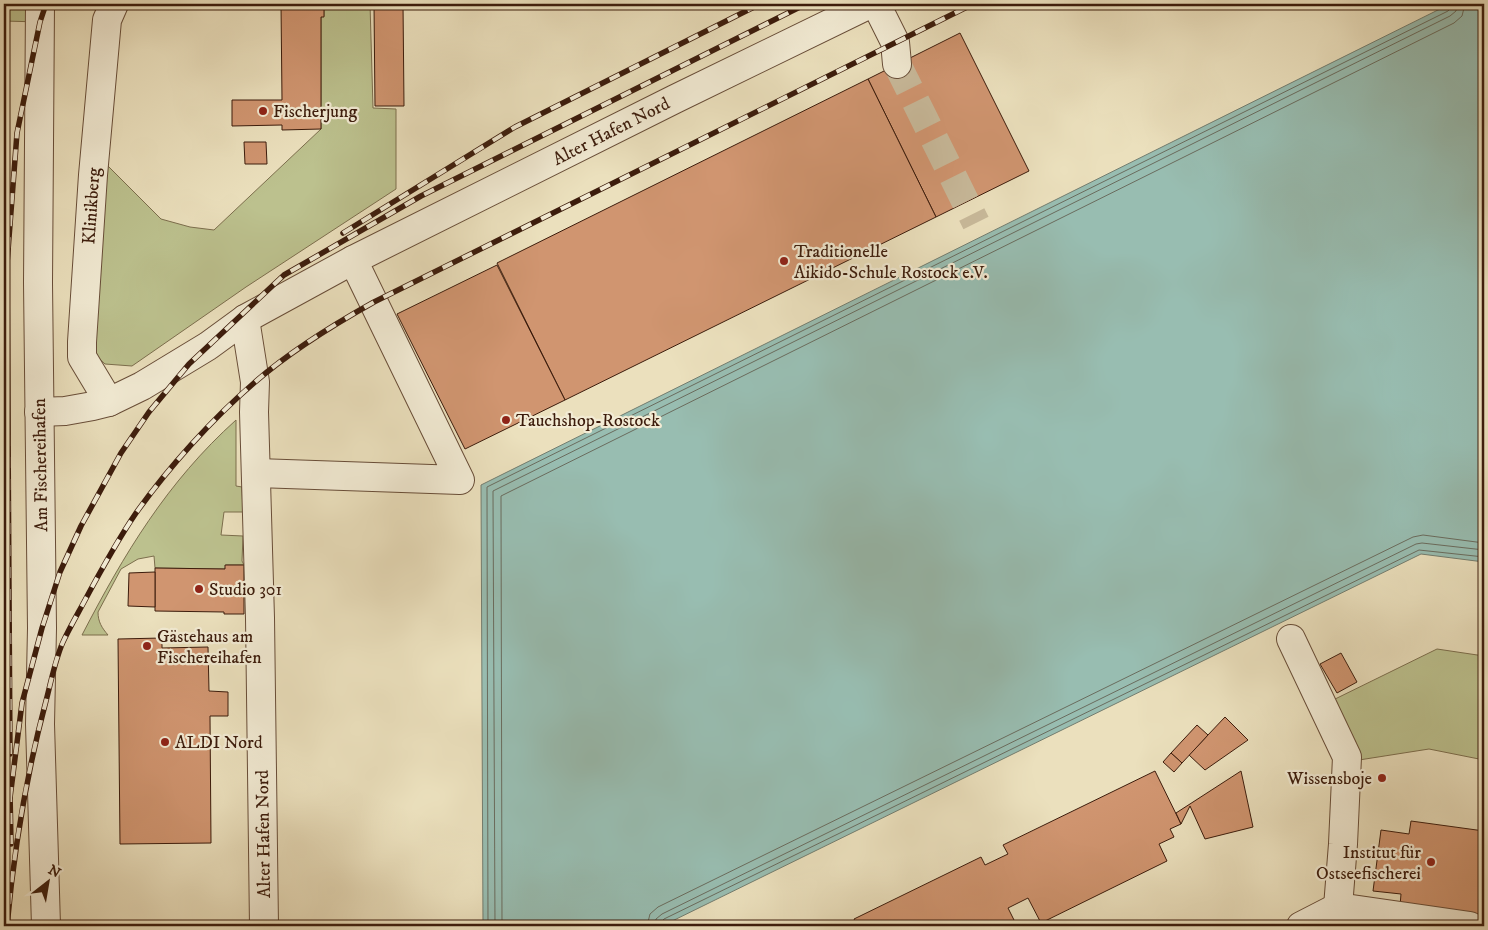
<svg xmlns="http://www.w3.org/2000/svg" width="1488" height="930" viewBox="0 0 1488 930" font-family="'IM FELL DW Pica',serif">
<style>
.green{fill:#bcc18e;stroke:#7c6e4d}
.water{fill:#98bdb1;stroke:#737d6f}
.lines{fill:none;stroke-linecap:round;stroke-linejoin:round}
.shore{stroke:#6a6c5e;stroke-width:1}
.building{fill:#d09570;stroke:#3c1c0c}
.minor-tunnel{stroke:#c8b99a;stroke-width:28;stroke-dasharray:28 14;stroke-linecap:butt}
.minor-casing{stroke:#684d38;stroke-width:30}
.tertiary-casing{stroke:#684d38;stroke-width:30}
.minor{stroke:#f2ebd4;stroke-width:28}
.tertiary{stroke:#f2ebd4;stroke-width:28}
.rail-casing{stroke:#3c1c0c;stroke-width:5.5}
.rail{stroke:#f2ebd4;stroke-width:4;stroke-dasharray:11;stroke-linecap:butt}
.poi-dot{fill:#8f2418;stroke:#f2ebd4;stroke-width:2}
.labels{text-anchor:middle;stroke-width:4.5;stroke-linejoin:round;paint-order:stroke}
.poi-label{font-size:18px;fill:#3c1c0c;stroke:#f2ebd4;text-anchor:start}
.street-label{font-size:18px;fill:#3c1c0c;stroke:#f2ebd4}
</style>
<rect width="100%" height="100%" fill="#ebe0bd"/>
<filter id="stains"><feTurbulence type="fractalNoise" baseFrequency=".004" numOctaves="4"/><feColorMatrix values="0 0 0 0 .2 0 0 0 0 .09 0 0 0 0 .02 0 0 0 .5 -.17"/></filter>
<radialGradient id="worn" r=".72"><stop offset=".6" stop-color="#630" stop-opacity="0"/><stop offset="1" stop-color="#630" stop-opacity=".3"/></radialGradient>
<g class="green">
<polygon points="4,4 40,4 40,22 4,21"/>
<polygon points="324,4 370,4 373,108 396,109 396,189 246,287 132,366 105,364 92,352 100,158 161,219 190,227 214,230 321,129 321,17 324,16"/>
<path d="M236 420V486L242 487 243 512H224L221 535 243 536 242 561 244 565H226L225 569 155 568 154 556 138 559 121 569 98 612C98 622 102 628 108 635H82C124 554 167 482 236 420Z"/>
<polygon points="1437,649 1484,656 1484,760 1429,749 1359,760 1329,702"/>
</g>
<polygon class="water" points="1450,4 1484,4 1484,562 1421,554 662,926 483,926 481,485"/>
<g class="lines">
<g class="shore">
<polyline points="488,926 487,487 1448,11 1451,8 1451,4"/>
<polyline points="495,926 493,491 1450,16 1456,11 1457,4"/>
<polyline points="502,926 501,496 1454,23 1462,16 1465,4"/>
<polyline points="647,926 650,914 658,907 1413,537 1423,535 1484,543"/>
<polyline points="655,926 656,919 662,914 1416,544 1422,543 1484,550"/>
<polyline points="661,926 661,922 664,919 1419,550 1484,557"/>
</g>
</g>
<g class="building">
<polygon points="281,4 324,4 324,17 321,17 321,129 282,130 282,125 232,126 232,100 282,100"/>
<polygon points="374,4 403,4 404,106 375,106"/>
<polygon points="960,33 1029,171 936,217 868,79"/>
<polygon points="4,56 5,56 4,118"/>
<polygon points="868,79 936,217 565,400 497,263"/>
<polygon points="244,142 266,142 267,164 245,164"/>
<polygon points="497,265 565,400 465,449 397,314"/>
<rect x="4" y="462" width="2" height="19"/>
<polygon points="225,565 244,565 244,614 224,614 224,612 155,611 155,568 225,569"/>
<polygon points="155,572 155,607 128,606 129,573"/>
<polygon points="162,638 162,648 208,647 209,691 228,692 228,716 210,716 211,843 120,844 118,639"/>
<polygon points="1341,653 1357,682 1337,693 1320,664"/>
<polygon points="1225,717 1248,740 1205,770 1189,755"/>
<polygon points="1197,725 1208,735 1182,763 1171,753"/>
<polygon points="1171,753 1182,763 1174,772 1163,762"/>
<polygon points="1155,771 1181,824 1170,829 1174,837 1159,844 1167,861 1041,923 1028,898 1008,908 1017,926 857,926 854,919 981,857 985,865 1008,854 1003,845"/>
<polygon points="1241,771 1253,827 1205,839 1190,806 1181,824 1176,813"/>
<polygon points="1411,821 1484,831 1484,917 1400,906 1401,894 1373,891 1381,830 1409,834"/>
</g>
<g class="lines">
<polyline class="minor-tunnel" points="897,64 976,223"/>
<g class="minor-casing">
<g id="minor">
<polyline points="876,4 895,42 897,64"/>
<polyline points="245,319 255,382 254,412 260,618 264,926"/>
<polyline points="109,402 82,357 82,342 93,175 107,20 114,4"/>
<polyline points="39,412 65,411 93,406 109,402 142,386 208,346 245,319 353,260 675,99 870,4"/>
<polyline points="257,473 460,480 353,260"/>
<polyline points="1291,639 1347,757 1343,844 1338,907"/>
<polyline points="1301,926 1338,907 1470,926"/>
</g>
</g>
<g class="tertiary-casing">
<polyline id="tertiary" points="40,4 38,283 42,628 40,724 46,926"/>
</g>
<use href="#minor" class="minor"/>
<use href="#tertiary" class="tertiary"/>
<g class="rail-casing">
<g id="rail">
<polyline points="343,233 515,127 760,4"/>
<polyline points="10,754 7,264 17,133 40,22 46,4"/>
<polyline points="10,791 11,844"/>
<polyline points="10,798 22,703 42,628 60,572 81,526 121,453 149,412 189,364 284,275 421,196 806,4"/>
<path d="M7 926C14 849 26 776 46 701 51 682 55 660 63 642 69 629 77 615 84 602 100 572 117 541 136 513 168 468 212 419 254 383 289 352 333 325 374 302L973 4"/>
</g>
</g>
<use href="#rail" class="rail"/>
</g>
<g class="poi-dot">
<circle cx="263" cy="111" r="5"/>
<circle cx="784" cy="261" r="5"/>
<circle cx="506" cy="420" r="5"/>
<circle cx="199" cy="589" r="5"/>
<circle cx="147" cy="646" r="5"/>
<circle cx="165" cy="742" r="5"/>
<circle cx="1382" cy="778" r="5"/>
<circle cx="1431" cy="862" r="5"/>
</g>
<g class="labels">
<g class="poi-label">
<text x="273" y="117">Fischerjung</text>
<text x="794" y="257">Traditionelle<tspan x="794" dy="21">Aikido-Schule Rostock e.V.</tspan></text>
<text x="516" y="426">Tauchshop-Rostock</text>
<text x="209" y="595">Studio 301</text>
<text x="157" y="642">Gästehaus am<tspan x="157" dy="21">Fischereihafen</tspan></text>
<text x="175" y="748">ALDI Nord</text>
<text x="1372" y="784" text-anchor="end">Wissensboje</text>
<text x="1421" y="858" text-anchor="end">Institut für<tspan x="1421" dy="21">Ostseefischerei</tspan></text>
</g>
<g class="street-label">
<text transform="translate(611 131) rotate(-27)" y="6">Alter Hafen Nord</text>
<text transform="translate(91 206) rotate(-86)" y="6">Klinikberg</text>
<text transform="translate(40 465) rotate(-91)" y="6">Am Fischereihafen</text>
<text transform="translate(263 834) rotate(-91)" y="6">Alter Hafen Nord</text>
</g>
</g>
<rect width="1488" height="930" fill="none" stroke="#ebe0bd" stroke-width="20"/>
<rect x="5" y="5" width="1478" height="920" fill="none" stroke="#3c1c0c" stroke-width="2.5"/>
<rect x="10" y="10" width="1468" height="910" fill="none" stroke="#3c1c0c"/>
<g transform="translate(48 882) rotate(31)" stroke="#f2ebd4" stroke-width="4" paint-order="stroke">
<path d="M0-4L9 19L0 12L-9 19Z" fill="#3c1c0c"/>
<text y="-8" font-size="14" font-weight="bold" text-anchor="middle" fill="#3c1c0c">N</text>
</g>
<rect width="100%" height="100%" filter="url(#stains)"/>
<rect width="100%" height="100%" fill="url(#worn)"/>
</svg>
